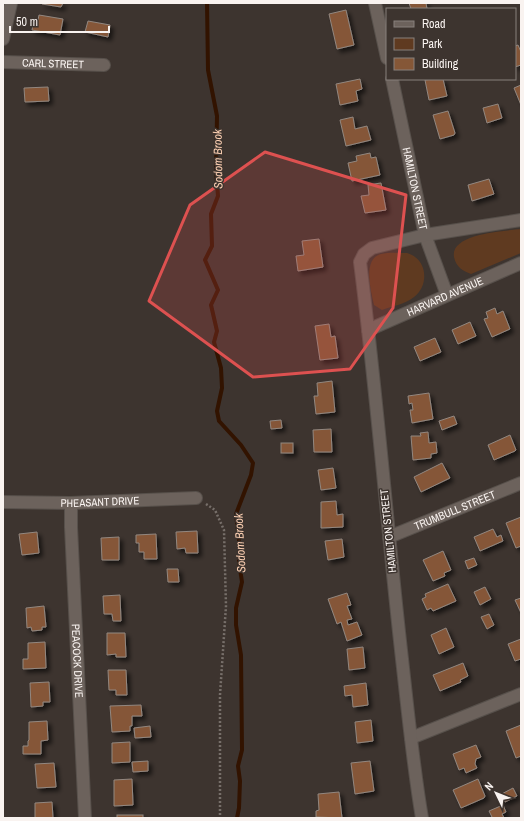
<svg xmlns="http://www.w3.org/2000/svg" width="524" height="821" viewBox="0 0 524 821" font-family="'Archivo Narrow',sans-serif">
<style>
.green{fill:#5f3a20}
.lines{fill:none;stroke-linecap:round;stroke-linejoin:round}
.stream{stroke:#321300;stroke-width:4}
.building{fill:#855737;stroke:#928780;filter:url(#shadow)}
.minor-casing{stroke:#57504b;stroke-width:14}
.path{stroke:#776f6a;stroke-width:2.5;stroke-dasharray:2 2;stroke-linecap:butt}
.minor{stroke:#6c625c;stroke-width:12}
.marked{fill:#dd5150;fill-opacity:0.2;stroke:#dd5150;stroke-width:3;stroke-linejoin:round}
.labels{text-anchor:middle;stroke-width:3;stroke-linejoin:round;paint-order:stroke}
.street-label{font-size:11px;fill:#f9f3f0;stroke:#3d342f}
.water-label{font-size:12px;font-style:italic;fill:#fccfb2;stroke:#3d342f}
</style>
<defs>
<filter id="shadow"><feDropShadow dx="3.5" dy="3.5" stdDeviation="2" flood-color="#0009"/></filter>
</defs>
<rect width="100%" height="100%" fill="#3d342f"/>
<g class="green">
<path d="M521 229V253L471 274C463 271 456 267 454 257 450 233 506 231 521 229Z"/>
<path d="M407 253C409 254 413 255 415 257 428 266 427 288 414 297 405 304 393 306 382 310L374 305C371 291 362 259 381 254 389 252 399 253 407 253Z"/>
</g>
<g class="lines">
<polyline class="stream" points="207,3 208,70 217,116 216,170 218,196 211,214 212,246 205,260 218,290 211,305 217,331 214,342 221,368 222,388 217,411 219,421 241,445 253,463 251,475 236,514 239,539 239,562 242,582 236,608 236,625 241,655 242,750 238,766 240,781 239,808 237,818"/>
</g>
<g class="building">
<polygon points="42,3 63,3 61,7 42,4"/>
<polygon points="409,3 426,3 427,9 409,9 411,9"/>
<polygon points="346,10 354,45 337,49 329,14"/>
<polygon points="39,15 63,19 60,35 32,30 34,20 38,20"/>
<polygon points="88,21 110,25 108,37 85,32"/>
<polygon points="518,45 521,52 521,65 515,67 515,46"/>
<polygon points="360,79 362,89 356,91 358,101 340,105 336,84"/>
<polygon points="432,79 443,79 447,96 429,100 425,80"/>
<polygon points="521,85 521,105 514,88"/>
<polygon points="48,87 49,101 25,102 24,88"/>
<polygon points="498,104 502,118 487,123 483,108"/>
<polygon points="448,111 455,133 454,135 440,139 433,115"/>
<polygon points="353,117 355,129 367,126 371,140 346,146 340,120"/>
<polygon points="370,153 371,158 376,157 380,175 352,181 348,163 357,161 356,156"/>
<polygon points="489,179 494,194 472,201 468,185"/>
<polygon points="381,183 386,210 365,213 361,196 369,195 368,185"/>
<polygon points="319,239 323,267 298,271 296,256 304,255 302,241"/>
<polygon points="495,308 497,314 503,311 510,329 492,337 484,319 488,318 486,312"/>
<polygon points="470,322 476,336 458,344 452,330"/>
<polygon points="329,324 331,337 335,336 338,358 320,360 315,326"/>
<polygon points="435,338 441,352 420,361 414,347"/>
<polygon points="332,381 335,412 316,414 314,396 318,396 317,383"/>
<polygon points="429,393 433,419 412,423 410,410 413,410 412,403 409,404 408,396"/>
<polygon points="454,416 457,424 442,430 439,421"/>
<polygon points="281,420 282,428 271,429 270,421"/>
<polygon points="331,429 332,452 314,452 313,430"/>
<polygon points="428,432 429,443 436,442 437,453 431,454 431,458 413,460 411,436 421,436 420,433"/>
<polygon points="510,435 516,450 515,451 494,460 488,445"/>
<rect x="281" y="443" width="12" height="10"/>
<polygon points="442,463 450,478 421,492 414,477"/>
<polygon points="333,468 336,488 321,490 318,470"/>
<polygon points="336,501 337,515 343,514 343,527 321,528 321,502"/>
<polygon points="521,517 521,546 516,548 506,523"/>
<polygon points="493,529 497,537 501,535 503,541 480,551 474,537"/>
<polygon points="197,531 198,553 186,553 185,548 177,549 176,532"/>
<polygon points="37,532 39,553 22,555 19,534"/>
<polygon points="156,534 157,559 144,559 144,552 139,552 139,543 136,543 136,535"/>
<polygon points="119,537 119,560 102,560 101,538"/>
<polygon points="342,539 344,557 328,560 325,541"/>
<polygon points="443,551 451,570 444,573 445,576 433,581 423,560"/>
<polygon points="474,558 477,565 468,569 465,561"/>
<polygon points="167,569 178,569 179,582 168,582"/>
<polygon points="448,584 456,601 433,611 431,608 427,610 422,599 426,597 425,594"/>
<polygon points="485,587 491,599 480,605 474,592"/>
<polygon points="347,593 351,605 347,606 352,619 347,620 348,625 357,622 362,635 347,641 341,622 337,624 328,599"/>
<polygon points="120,595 121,621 113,621 112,614 104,614 103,596"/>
<polygon points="521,598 521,613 515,600"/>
<polygon points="44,606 46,627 42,627 42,630 32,631 31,627 27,628 26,608"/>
<polygon points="489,614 494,625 487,629 481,617"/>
<polygon points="446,628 454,647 439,654 431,635"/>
<polygon points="107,633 125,633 126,657 116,657 116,654 107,655"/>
<polygon points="521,639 521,659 515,661 508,644"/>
<polygon points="45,642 46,668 23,669 23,659 28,659 28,643"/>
<polygon points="363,647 365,668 349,670 347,649"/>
<polygon points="463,663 468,676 460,680 461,682 440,691 433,675"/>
<polygon points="108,670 126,670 127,695 116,695 116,690 109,690"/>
<polygon points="49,682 50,702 43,702 43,706 31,707 30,683"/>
<polygon points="366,683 368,705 353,707 352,695 345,696 344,686"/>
<polygon points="141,705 142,716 132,716 132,726 130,726 130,731 112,732 110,706"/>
<polygon points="371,720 373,741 357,743 355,722"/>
<polygon points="47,721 48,740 41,741 41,754 23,754 23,746 28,746 28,741 29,740 29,722"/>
<polygon points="521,725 521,756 516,758 506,731"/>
<polygon points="150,726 151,737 135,738 134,728"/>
<polygon points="130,742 130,762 112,763 112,743"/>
<polygon points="476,745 481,757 476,759 475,764 477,768 466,773 464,768 459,770 453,754"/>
<polygon points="148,761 148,771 133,772 132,762"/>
<polygon points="370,761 374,791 355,794 351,763"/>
<polygon points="54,763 56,787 37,788 35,764"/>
<polygon points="132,779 133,805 114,806 114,780"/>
<polygon points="478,779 485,796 484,798 461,808 453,790"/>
<polygon points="513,788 517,796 505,802 504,800 499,802 496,797"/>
<polygon points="339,792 342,818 316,817 316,811 319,810 318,794"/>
<polygon points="52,802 53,818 35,818 35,803"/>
<polygon points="503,805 506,812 502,814 504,818 489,818 492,817 489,811"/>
<rect x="117" y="815" width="26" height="3"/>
</g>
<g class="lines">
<g class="minor-casing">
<g id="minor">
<polyline points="375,3 387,58"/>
<polyline points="3,39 11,3"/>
<path id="s1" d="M3 62 104 65"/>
<path id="s2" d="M392 79 425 235 447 295"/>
<path id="s3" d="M368 330 521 263"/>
<path id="s4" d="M3 502 71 503 196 498"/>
<path id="s5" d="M71 503V527L85 818"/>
<path id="s6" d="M389 537 521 483"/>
<polyline points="411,738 521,694"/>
<path d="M422 818C413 765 408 712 402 659 387 527 377 394 360 262L364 254 372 248 425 235 521 220"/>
</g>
</g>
<polyline class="path" points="206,504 215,510 224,530 226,606 220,695 220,818"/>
<use href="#minor" class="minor"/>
</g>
<path class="marked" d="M265 152 406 195 393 308 350 369 253 377 149 301 190 205Z"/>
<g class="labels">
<g class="street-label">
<text dy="4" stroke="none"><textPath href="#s1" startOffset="50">CARL STREET</textPath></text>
<text dy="4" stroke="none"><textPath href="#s2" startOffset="112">HAMILTON STREET</textPath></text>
<text dy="4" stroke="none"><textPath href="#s3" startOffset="84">HARVARD AVENUE</textPath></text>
<text dy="4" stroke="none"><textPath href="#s4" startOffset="97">PHEASANT DRIVE</textPath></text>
<text dy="4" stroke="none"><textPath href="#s6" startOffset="71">TRUMBULL STREET</textPath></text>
<text transform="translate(388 531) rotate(-96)" y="4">HAMILTON STREET</text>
<text dy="4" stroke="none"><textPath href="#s5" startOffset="158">PEACOCK DRIVE</textPath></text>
</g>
<g class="water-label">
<text transform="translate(218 159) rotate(-91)" y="4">Sodom Brook</text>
<text transform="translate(240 543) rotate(-93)" y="4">Sodom Brook</text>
</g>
</g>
<rect width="524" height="821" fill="none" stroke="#f9f3f0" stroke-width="8"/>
<rect x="386" y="8" width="130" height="72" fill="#3d342f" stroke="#88807c"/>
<rect x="394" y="21" width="20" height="6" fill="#6c625c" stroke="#88807c"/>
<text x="422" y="28" font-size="12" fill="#f9f3f0">Road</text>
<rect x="394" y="38" width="20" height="12" fill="#5f3a20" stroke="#88807c"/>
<text x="422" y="48" font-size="12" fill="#f9f3f0">Park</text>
<rect x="394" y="58" width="20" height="12" fill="#855737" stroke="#88807c"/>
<text x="422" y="68" font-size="12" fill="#f9f3f0">Building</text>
<g transform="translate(496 793) rotate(313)" stroke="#3d342f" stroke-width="3" paint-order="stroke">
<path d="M0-3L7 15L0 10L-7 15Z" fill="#f9f3f0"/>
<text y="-6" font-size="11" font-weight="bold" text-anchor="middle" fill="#f9f3f0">N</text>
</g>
<path d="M10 26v6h99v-6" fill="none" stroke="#f9f3f0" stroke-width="2"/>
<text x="16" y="26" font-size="12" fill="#f9f3f0" stroke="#3d342f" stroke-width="3" paint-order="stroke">50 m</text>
</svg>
